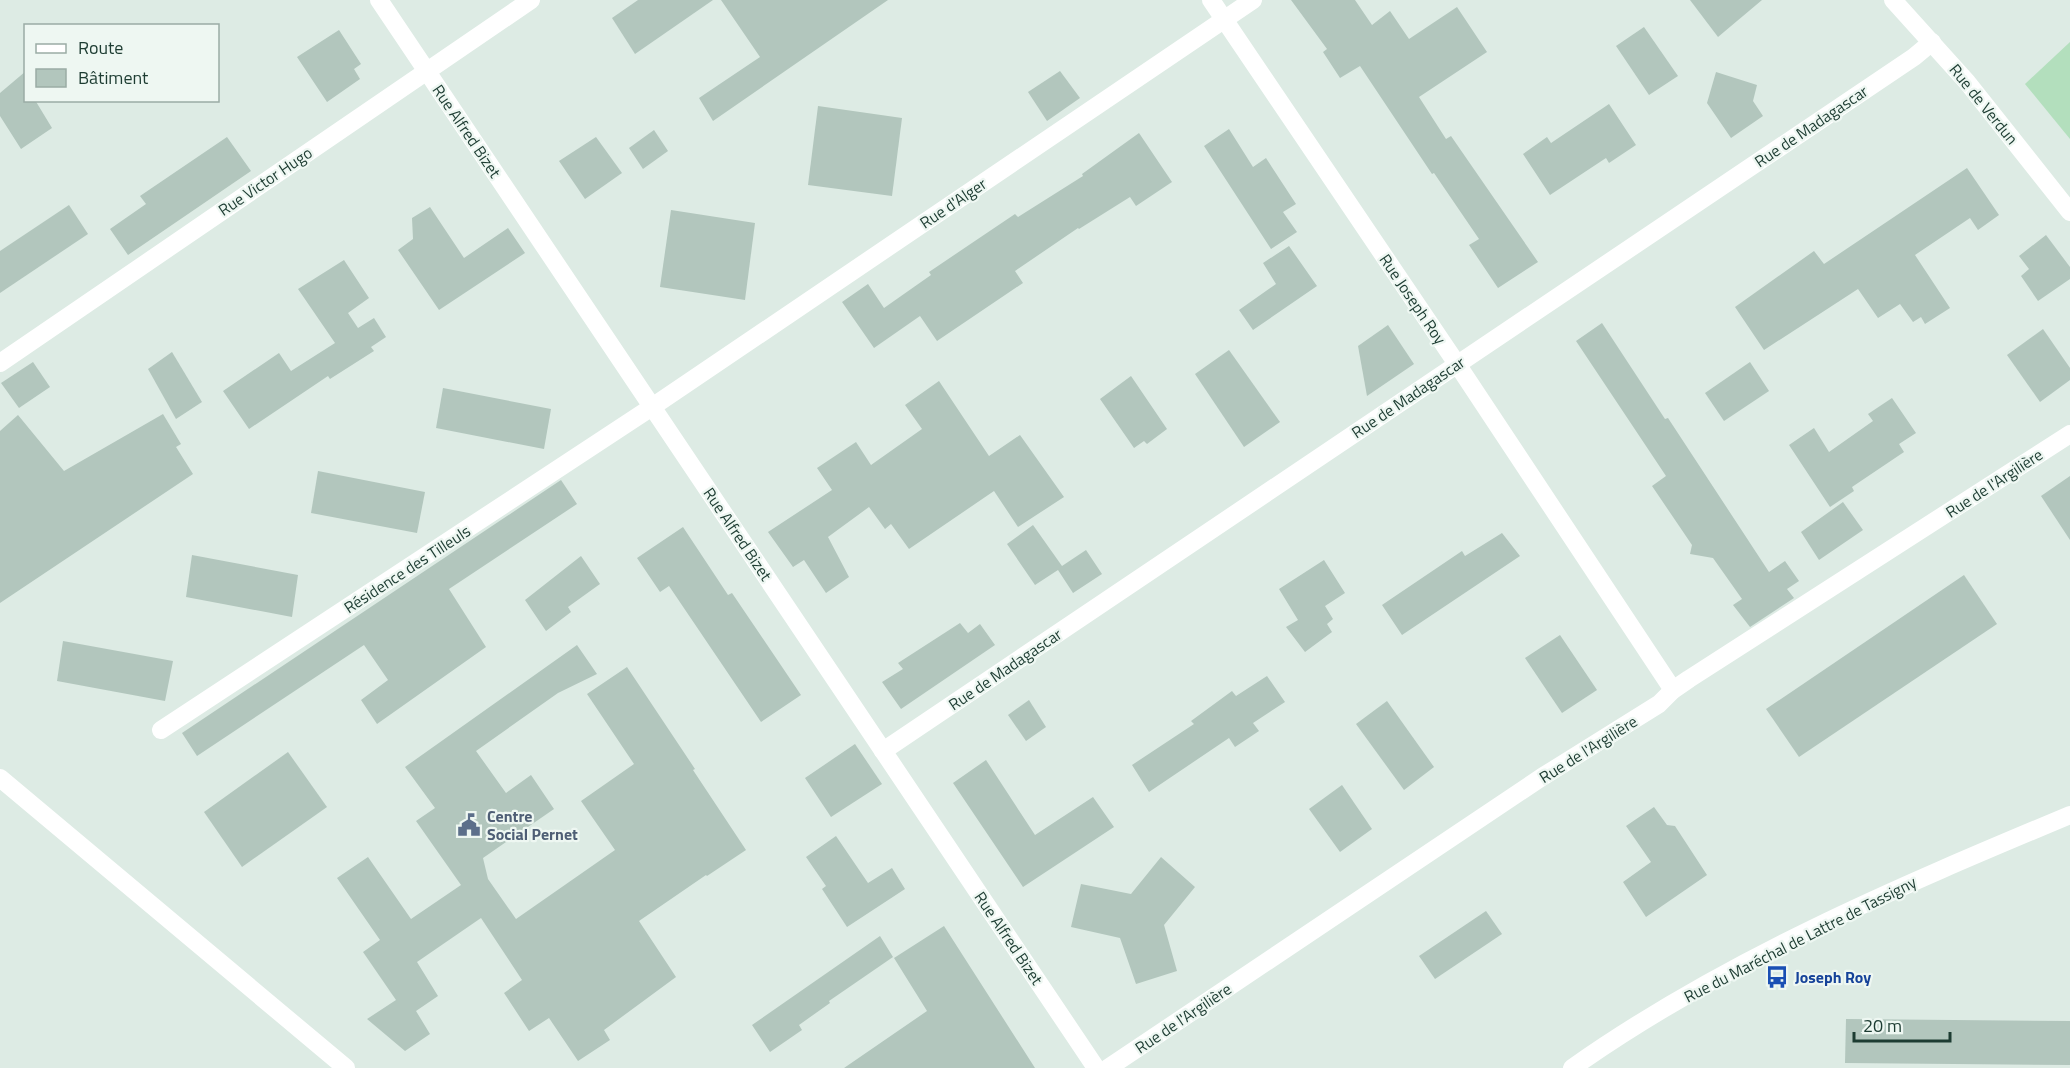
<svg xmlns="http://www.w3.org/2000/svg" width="2070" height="1068" viewBox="0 0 2070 1068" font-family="'Titillium Web',sans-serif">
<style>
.green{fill:#b3dfbd}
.building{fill:#b2c6bd}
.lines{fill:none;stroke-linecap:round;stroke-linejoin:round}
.minor{stroke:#fff;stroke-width:18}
.tertiary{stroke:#fff;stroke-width:18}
.labels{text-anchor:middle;stroke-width:4.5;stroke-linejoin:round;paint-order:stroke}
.street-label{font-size:16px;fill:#1d3c32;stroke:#eef7f2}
.service-label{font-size:16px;font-weight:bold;fill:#4e5e75;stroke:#eef7f2;text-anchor:start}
.transit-label{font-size:16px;font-weight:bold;fill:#164399;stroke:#eef7f2;text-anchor:start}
</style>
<rect width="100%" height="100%" fill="#ddebe4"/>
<polygon class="green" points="2070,42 2070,139 2025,84"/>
<g class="building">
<polygon points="638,0 713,0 635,54 612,18"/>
<polygon points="721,0 888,0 713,121 699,98 760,57"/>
<polygon points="1291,0 1355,0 1372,25 1390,11 1409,39 1457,7 1487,52 1419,97 1446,139 1451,136 1538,262 1498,288 1469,245 1479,239 1434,173 1432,174 1360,66 1340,78 1323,52 1327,49"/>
<polygon points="1690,0 1762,0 1718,37"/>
<polygon points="1644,27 1678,76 1649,95 1616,46"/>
<polygon points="339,30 361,64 354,69 360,79 327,102 297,57"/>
<polygon points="26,71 26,100 35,100 52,128 21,149 0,116 0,93"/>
<polygon points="1060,71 1080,98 1047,121 1028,92"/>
<polygon points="1716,72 1757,85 1753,101 1763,116 1731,138 1707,103"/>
<polygon points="1609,104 1636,145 1609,163 1606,158 1550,195 1523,154 1547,137 1551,143"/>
<polygon points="818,106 902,118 892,196 808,185"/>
<polygon points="1229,129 1253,167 1266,158 1296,204 1283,212 1297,232 1271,249 1204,146"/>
<polygon points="654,130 668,151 643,169 629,148"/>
<polygon points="1139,133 1172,182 1136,206 1130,197 1079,229 1078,228 1015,271 1023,283 937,341 920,316 874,348 842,302 868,284 884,308 931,275 929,272 966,247 1015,214 1018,217 1083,176 1082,174"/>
<polygon points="227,137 251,171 128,255 110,229 146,204 140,196"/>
<polygon points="596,137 622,173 585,199 559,161"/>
<polygon points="1967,168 1999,215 1978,230 1970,218 1915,255 1950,308 1925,324 1921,317 1913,322 1900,304 1878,318 1858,289 1764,350 1735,307 1814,251 1824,264"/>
<polygon points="69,205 88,234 0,293 0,251"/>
<polygon points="430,207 464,258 508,228 525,253 439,310 398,250 413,239 412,218"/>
<polygon points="671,210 755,223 745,300 660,287"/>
<polygon points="2046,235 2070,267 2070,279 2038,301 2021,276 2029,269 2019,256"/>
<polygon points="1289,246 1317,286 1253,330 1239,310 1276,284 1263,263"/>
<polygon points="344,260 369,298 348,313 358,328 374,318 386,337 371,347 374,351 330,379 328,376 249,429 223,391 279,353 291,371 335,343 298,289"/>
<polygon points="1602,323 1665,419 1668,418 1769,572 1785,561 1799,581 1787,589 1794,598 1750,627 1733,605 1742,599 1713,558 1690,554 1692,545 1652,486 1666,476 1576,341"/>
<polygon points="1388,325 1414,364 1367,396 1358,346"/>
<polygon points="2043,329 2070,368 2070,380 2040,402 2007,355"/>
<polygon points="1229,350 1280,422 1244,447 1195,374"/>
<polygon points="172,352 202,402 176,419 148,369"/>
<polygon points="33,362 50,387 19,408 1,383"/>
<polygon points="1750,362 1769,391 1724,421 1705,393"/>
<polygon points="1131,376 1167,429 1147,444 1144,441 1134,448 1100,399"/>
<polygon points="939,381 989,456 1020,435 1064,497 1018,527 994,491 909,549 891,524 885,529 869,507 828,537 849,577 826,593 804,560 793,567 768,532 832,490 817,468 856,442 871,465 922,429 905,405"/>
<polygon points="443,388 551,409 544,449 436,428"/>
<polygon points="1892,398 1916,433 1899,444 1904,452 1852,487 1854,491 1830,507 1789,445 1814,428 1829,452 1873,421 1868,414"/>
<polygon points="163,414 181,444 176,447 193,474 0,603 0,431 18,415 64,471"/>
<polygon points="318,471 425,492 417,533 311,513"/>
<polygon points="2070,476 2070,540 2041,496"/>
<polygon points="561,480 577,504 449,589 486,647 377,724 361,700 388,680 364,645 197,756 182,733"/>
<polygon points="1843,502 1863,530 1819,560 1801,532"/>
<polygon points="1033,525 1062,566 1086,550 1102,574 1073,593 1058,570 1035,585 1007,544"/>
<polygon points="683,527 728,595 732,593 801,695 761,722 669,586 660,592 637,558"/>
<polygon points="1502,533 1520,556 1402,635 1382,605 1462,551 1465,556"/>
<polygon points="192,555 298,575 292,617 186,597"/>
<polygon points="581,556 600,584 568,607 571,612 546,631 525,600"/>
<polygon points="1324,560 1345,593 1325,606 1333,619 1327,624 1332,632 1305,652 1286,627 1298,620 1279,589"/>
<polygon points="1964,575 1997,624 1799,757 1766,709"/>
<polygon points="960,623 968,633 980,624 995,645 901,709 882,682 903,669 898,663"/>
<polygon points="1560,635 1597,690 1562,713 1525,658"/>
<polygon points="63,641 173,661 165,701 57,681"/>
<polygon points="577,645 597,674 558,693 476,751 506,793 531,775 554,809 483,858 488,879 516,919 615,850 581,801 634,764 587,694 627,667 695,769 693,770 746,850 707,876 706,875 639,921 676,977 604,1030 610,1040 578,1061 549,1018 529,1031 504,993 522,980 481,918 417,962 438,996 416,1011 430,1034 405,1051 367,1019 396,1000 363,952 380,940 337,878 368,857 411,919 461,885 416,821 435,808 405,767"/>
<polygon points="1267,676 1285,702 1253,723 1259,731 1235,747 1229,738 1149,792 1132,765 1194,724 1191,721 1232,691 1236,696"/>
<polygon points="1029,700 1046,727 1026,741 1008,715"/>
<polygon points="1387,701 1434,767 1404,790 1356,724"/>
<polygon points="855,744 882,784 831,817 805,778"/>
<polygon points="288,752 327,807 242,867 204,812"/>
<polygon points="986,760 1035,835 1093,797 1114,827 1023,887 953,783"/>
<polygon points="1342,785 1372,829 1340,852 1309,809"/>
<polygon points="1654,807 1667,825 1675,826 1707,875 1646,917 1623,882 1651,862 1626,826"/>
<polygon points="836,836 868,883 892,868 905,889 847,927 822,889 826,886 806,857"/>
<polygon points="1161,857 1195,887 1164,925 1177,971 1136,984 1120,938 1071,927 1081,884 1131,894"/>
<polygon points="1486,911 1502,934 1435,979 1419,956"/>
<polygon points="944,926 1035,1068 844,1068 927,1011 894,958"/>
<polygon points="880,936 893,957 829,1001 830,1003 799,1025 802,1030 770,1052 752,1025"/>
<polygon points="1846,1019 2070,1021 2070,1065 1845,1063"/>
</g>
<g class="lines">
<g class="minor">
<polyline points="379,0 1096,1068"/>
<polyline points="1211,0 1457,364 1673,690"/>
<polyline points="0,363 531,0"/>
<polyline points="161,730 652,407 1253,0"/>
<polyline points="883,751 1914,57 1932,42"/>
<polyline points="1108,1068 1542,777 1659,704 1673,690 1689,679 2070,434"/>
<path d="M1572 1068C1725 960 1898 887 2070 815"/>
</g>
<g class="tertiary">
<polyline points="1893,0 1967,82 2070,212"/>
<polyline points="0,778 346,1068"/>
</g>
</g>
<defs>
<g id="civic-bare" transform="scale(1.8)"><path d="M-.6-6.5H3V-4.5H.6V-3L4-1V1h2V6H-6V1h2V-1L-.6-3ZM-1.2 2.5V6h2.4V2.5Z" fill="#5c6f8a" stroke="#eef7f2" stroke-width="2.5" paint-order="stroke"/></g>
<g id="bus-bare" transform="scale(1.8)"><path d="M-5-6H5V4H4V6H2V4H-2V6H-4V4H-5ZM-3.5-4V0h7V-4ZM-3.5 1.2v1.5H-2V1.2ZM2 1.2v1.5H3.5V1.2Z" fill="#1a4fb4" stroke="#eef7f2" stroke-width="2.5" paint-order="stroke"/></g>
</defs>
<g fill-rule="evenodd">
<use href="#civic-bare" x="469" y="825"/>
<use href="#bus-bare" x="1777" y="977"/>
</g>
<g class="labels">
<g class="street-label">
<text transform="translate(1984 104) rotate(51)" y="6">Rue de Verdun</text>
<text transform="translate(1811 126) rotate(-34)" y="6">Rue de Madagascar</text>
<text transform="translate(467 131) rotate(56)" y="6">Rue Alfred Bizet</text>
<text transform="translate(265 181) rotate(-34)" y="6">Rue Victor Hugo</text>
<text transform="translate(953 203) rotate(-34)" y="6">Rue d'Alger</text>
<text transform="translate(1413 299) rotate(56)" y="6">Rue Joseph Roy</text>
<text transform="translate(1408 397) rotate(-34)" y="6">Rue de Madagascar</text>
<text transform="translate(1994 483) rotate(-33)" y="6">Rue de l'Argilière</text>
<text transform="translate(738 534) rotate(56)" y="6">Rue Alfred Bizet</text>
<text transform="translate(407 569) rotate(-33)" y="6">Résidence des Tilleuls</text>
<text transform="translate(1005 669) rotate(-34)" y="6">Rue de Madagascar</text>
<text transform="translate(1588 749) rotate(-32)" y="6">Rue de l'Argilière</text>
<text transform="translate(1009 938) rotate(56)" y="6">Rue Alfred Bizet</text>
<text transform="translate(1800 939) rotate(-27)" y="6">Rue du Maréchal de Lattre de Tassigny</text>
<text transform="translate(1183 1018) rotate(-34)" y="6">Rue de l'Argilière</text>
</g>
<g class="service-label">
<text x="487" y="822">Centre<tspan x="487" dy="18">Social Pernet</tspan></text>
</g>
<g class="transit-label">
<text x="1795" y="983">Joseph Roy</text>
</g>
</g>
<rect x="24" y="24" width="195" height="78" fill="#eef7f2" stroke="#9aaca5" stroke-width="1.5"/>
<rect x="36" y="44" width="30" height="9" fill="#ffffff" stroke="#9aaca5" stroke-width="1.5"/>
<text x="78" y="54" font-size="18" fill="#1d3c32">Route</text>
<rect x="36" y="69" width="30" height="18" fill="#b2c6bd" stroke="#9aaca5" stroke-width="1.5"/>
<text x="78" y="84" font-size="18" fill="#1d3c32">Bâtiment</text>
<path d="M1854 1032v9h96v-9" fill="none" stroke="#1d3c32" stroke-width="3"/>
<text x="1863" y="1032" font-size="18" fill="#1d3c32" stroke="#eef7f2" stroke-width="4.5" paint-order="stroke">20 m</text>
</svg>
